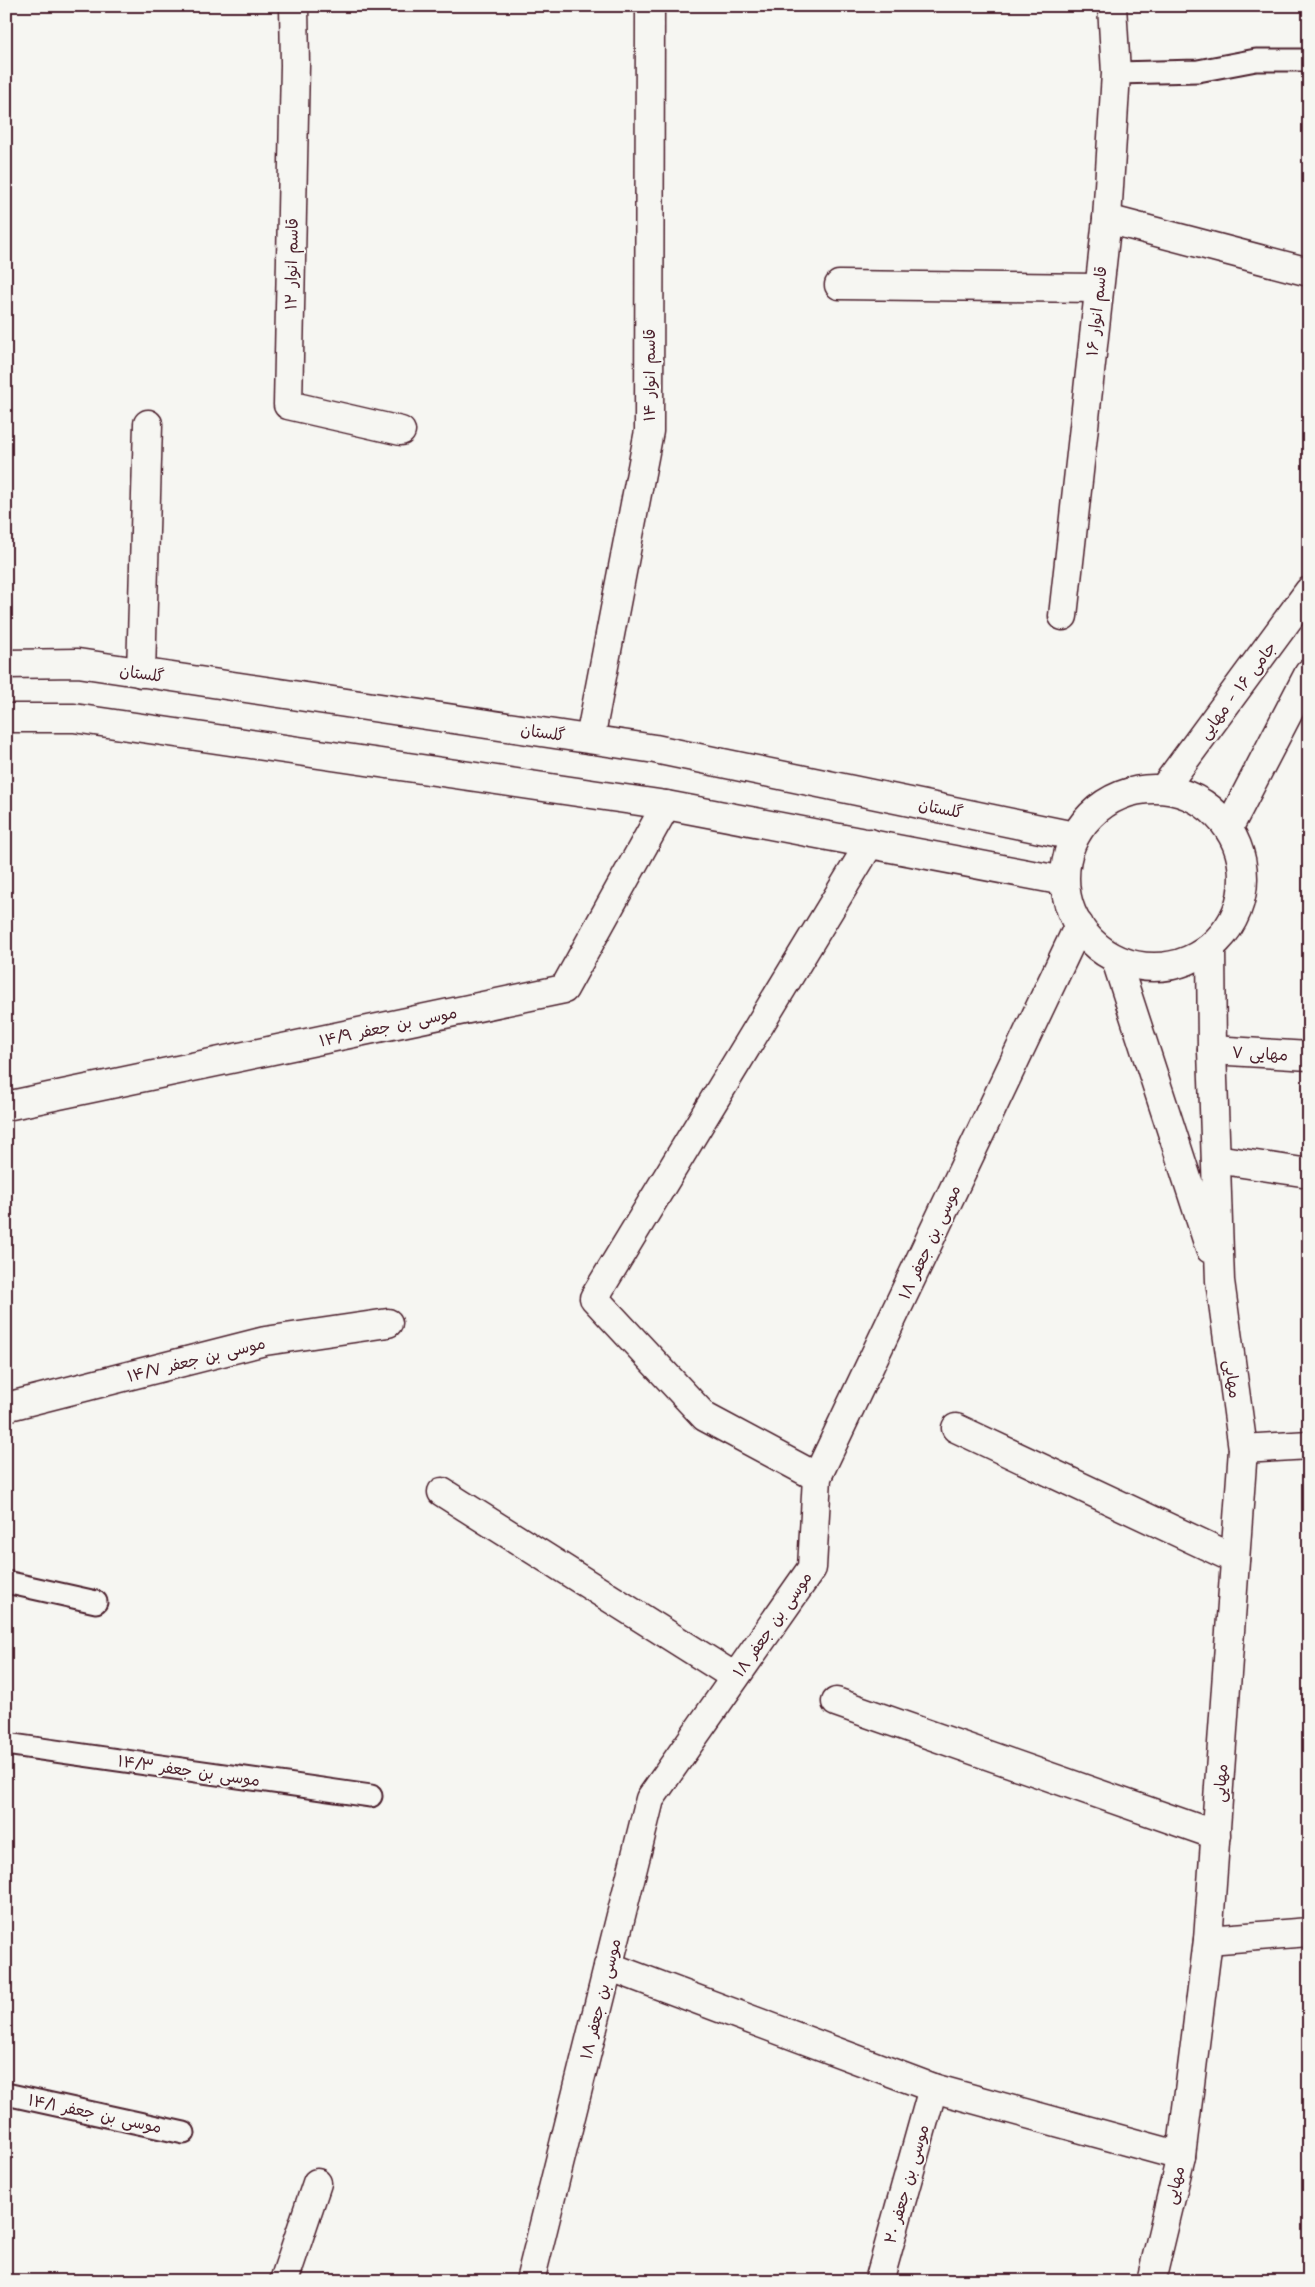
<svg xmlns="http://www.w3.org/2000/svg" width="1315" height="2287" viewBox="0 0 1315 2287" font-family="Kalam,'Playpen Sans Arabic',sans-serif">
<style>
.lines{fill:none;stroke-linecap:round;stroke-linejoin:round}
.lane-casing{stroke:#4a1f2b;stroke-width:25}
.street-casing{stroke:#4a1f2b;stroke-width:31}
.secondary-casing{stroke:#4a1f2b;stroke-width:31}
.lane{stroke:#f6f6f2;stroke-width:21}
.street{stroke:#f6f6f2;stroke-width:28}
.secondary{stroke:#f6f6f2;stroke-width:28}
.labels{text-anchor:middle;stroke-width:4;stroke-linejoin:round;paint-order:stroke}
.street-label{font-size:16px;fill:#4a1f2b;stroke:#f6f6f2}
</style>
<rect width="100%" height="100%" fill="#f6f6f2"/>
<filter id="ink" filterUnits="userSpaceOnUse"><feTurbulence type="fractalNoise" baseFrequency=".02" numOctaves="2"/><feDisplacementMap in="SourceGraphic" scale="10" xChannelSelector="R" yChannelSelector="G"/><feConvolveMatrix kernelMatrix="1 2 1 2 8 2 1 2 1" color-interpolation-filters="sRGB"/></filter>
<g filter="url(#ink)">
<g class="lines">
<g class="lane-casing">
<g id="lane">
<polyline points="1116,73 1198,71 1256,60 1309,60"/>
<polyline points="6,1582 96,1602"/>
<polyline points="6,1744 371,1796"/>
<polyline points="6,2094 184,2133"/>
</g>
</g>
<g class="street-casing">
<g id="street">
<polyline points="294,6 295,65 288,405 401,431"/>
<polyline points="1107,219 1309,272"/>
<polyline points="839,285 1098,288"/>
<polyline points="1063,616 1107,219 1116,73 1112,6"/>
<polyline points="141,673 148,424"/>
<polyline points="590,739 649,431 650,6"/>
<polyline points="1212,1050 1309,1056"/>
<polyline points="6,1106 564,989 666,805"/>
<polyline points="1216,1159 1309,1173"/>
<polyline points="6,1407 265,1341 388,1323"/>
<polyline points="956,1428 1235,1559"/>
<polyline points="1243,1449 1309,1445"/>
<polyline points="817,1477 705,1417 594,1298 870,843"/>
<polyline points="442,1492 735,1677"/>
<polyline points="836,1702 1216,1835"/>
<polyline points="1208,1940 1309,1932"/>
<polyline points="608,1966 933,2088 1181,2156"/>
<polyline points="284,2281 317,2183"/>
<polyline points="530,2281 650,1799 812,1568 817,1477 1079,925"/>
<polyline points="879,2281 933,2088"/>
</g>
</g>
<g class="secondary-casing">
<g id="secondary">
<polyline points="6,664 78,663 655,749 1074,836"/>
<polyline points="6,718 74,718 666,805 1064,881"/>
<polyline points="1164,788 1309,591"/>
<circle cx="1154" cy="878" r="89"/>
<polyline points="1229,827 1309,673"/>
<polyline points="1116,960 1210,1249"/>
<polyline points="1151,2281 1181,2156 1208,1940 1243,1449 1220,1281 1212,1050 1211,948"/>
</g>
</g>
<use href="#lane" class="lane"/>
<use href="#street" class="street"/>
<use href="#secondary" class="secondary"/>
</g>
</g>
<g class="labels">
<g class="street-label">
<text transform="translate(291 264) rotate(-89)" y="6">قاسم انوار ۱۲</text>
<text transform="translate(1096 311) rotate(-84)" y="6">قاسم انوار ۱۶</text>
<text transform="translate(649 375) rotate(-90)" y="6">قاسم انوار ۱۴</text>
<text transform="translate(142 673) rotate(8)" y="6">گلستان</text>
<text transform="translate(1237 690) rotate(-53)" y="6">جامی ۱۶ - مهایی</text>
<text transform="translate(543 732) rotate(8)" y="6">گلستان</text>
<text transform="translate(941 808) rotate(12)" y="6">گلستان</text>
<text transform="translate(388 1026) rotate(-12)" y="6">موسی بن جعفر ۱۴/۹</text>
<text transform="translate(1260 1053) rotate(3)" y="6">مهایی ۷</text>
<text transform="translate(929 1242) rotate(-65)" y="6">موسی بن جعفر ۱۸</text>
<text transform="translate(196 1359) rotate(-14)" y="6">موسی بن جعفر ۱۴/۷</text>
<text transform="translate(1233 1379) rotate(82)" y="6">مهایی</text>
<text transform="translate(772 1624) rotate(-55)" y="6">موسی بن جعفر ۱۸</text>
<text transform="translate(189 1770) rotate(8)" y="6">موسی بن جعفر ۱۴/۳</text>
<text transform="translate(1220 1783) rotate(-86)" y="6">مهایی</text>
<text transform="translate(600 1999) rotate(-76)" y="6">موسی بن جعفر ۱۸</text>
<text transform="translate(95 2113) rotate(12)" y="6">موسی بن جعفر ۱۴/۱</text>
<text transform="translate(906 2184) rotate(-74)" y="6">موسی بن جعفر ۲۰</text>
<text transform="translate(1174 2185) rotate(-76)" y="6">مهایی</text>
</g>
</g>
<rect width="1315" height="2287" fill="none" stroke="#f6f6f2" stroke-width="25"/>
<rect x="12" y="12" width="1290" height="2262" fill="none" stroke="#4a1f2b" stroke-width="2" filter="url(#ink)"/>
</svg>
